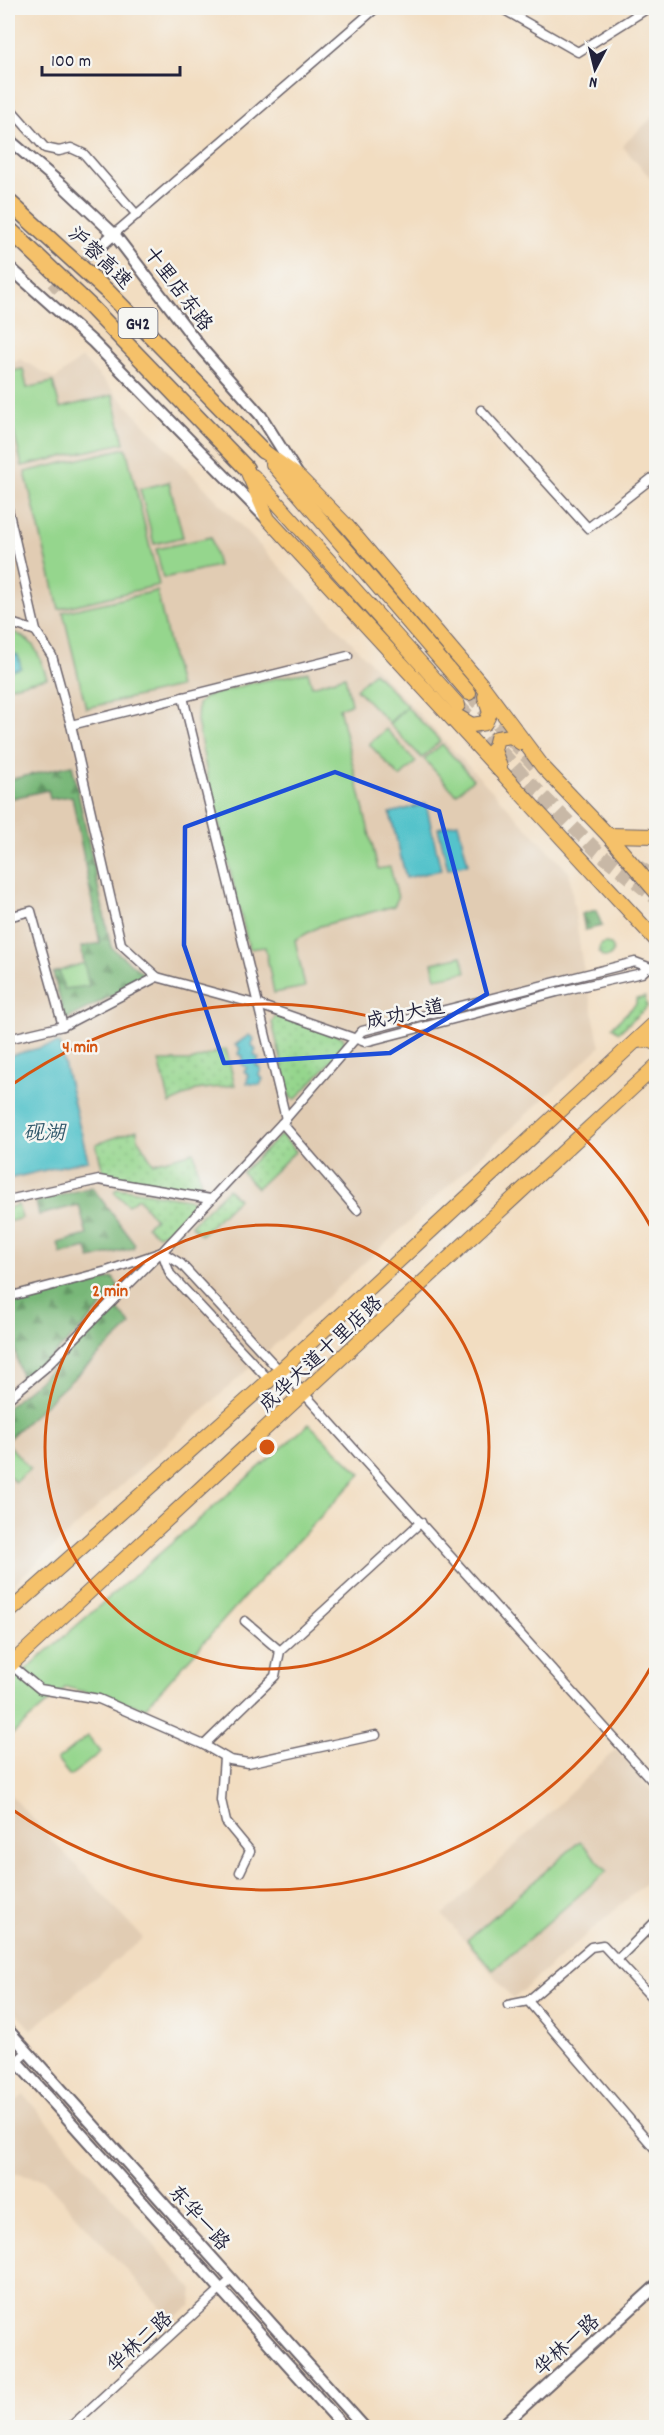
<svg xmlns="http://www.w3.org/2000/svg" width="664" height="2435" viewBox="0 0 664 2435" font-family="Dekko,'LXGW WenKai TC',sans-serif">
<style>
.built{fill:#e1ccb3}
.grass{fill:url(#grass-dots);stroke:#5c7c64;stroke-width:1.5}
.forest{fill:url(#forest-firs);stroke:#4d6c5a;stroke-width:1.5}
.green{fill:#95d68d;stroke:#5c7c64;stroke-width:1.5}
.water{fill:#55c3cb;stroke:#3c7283;stroke-width:1.5}
.lines{fill:none;stroke-linecap:round;stroke-linejoin:round}
.stream{stroke:#55c3cb;stroke-width:3}
.tertiary-tunnel{stroke:#c8b8a6;stroke-width:10;stroke-dasharray:10 5;stroke-linecap:butt}
.primary-tunnel{stroke:#c8b8a6;stroke-width:14;stroke-dasharray:14 7;stroke-linecap:butt}
.minor-casing{stroke:#6b636a;stroke-width:11}
.tertiary-casing{stroke:#6b636a;stroke-width:14}
.primary-casing{stroke:#6b636a;stroke-width:16}
.motorway-casing{stroke:#6b636a;stroke-width:18}
.minor{stroke:#fff;stroke-width:8}
.tertiary{stroke:#fff;stroke-width:10}
.primary{stroke:#f5c16b;stroke-width:14}
.motorway{stroke:#f5c16b;stroke-width:15}
.marked{fill:none;stroke:#1d4ed8;stroke-width:4.5;stroke-linejoin:round}
.ring{fill:none;stroke:#d45411;stroke-width:3}
.labels{text-anchor:middle;stroke-width:5;stroke-linejoin:round;paint-order:stroke}
.shield{fill:#f6f6f2;stroke:#626272;stroke-width:1.5}
.shield-label{font-size:18px;font-weight:bold;fill:#22223b}
.street-label{font-size:20px;fill:#22223b;stroke:#f6f6f2}
.water-label{font-size:21px;font-style:italic;fill:#345a6d;stroke:#f6f6f2}
.centre{fill:#d45411;stroke:#f6f6f2;stroke-width:3}
.ring-label{font-size:18px;text-anchor:middle;font-weight:bold;fill:#d45411;stroke:#f6f6f2;stroke-width:5;stroke-linejoin:round;paint-order:stroke}
</style>
<defs>
<pattern id="grass-dots" width="8" height="8" patternUnits="userSpaceOnUse" patternTransform="scale(1.5)"><rect width="8" height="8" fill="#95d68d"/><path d="M2 2h.1M6 6h.1" fill="none" stroke="#80b77b" stroke-width="1.8" stroke-linecap="round"/></pattern>
<pattern id="forest-firs" width="22" height="20" patternUnits="userSpaceOnUse" patternTransform="scale(1.5)"><rect width="22" height="20" fill="#78b778"/><path d="M5 1l3.5 6h-7zM16 11l3.5 6h-7z" fill="#629464"/></pattern>
</defs>
<rect width="100%" height="100%" fill="#f6f6f2"/>
<filter id="ink" filterUnits="userSpaceOnUse"><feTurbulence type="fractalNoise" baseFrequency=".0167" numOctaves="2"/><feDisplacementMap in="SourceGraphic" scale="12" xChannelSelector="R" yChannelSelector="G"/><feConvolveMatrix kernelMatrix="1 2 1 2 8 2 1 2 1" color-interpolation-filters="sRGB"/></filter>
<filter id="wash" filterUnits="userSpaceOnUse"><feTurbulence type="fractalNoise" baseFrequency=".008" numOctaves="4" result="noise"/><feDisplacementMap in="SourceGraphic" scale="24" xChannelSelector="R" yChannelSelector="G"/><feGaussianBlur stdDeviation="1.35" result="paint"/><feColorMatrix in="noise" values="0 0 0 0 0 0 0 0 0 0 0 0 0 0 0 0 0 1.4 0 .05"/><feComposite in="paint" operator="in"/></filter>
<g filter="url(#wash)">
<rect width="100%" height="100%" fill="#f2ddc1"/>
<g class="built">
<polygon points="656,114 656,184 622,146"/>
<polygon points="82,358 569,872 582,961 600,1047 8,1589 8,364 20,359 55,379"/>
<polygon points="616,1749 656,1796 656,1874 513,1999 443,1915"/>
<polygon points="8,1792 143,1938 31,2030 8,2003"/>
<polygon points="24,2095 193,2290 191,2306 172,2320 44,2180 8,2172 8,2107"/>
</g>
<g class="grass">
<circle cx="606" cy="950" r="7"/>
<polygon points="645,997 647,1007 619,1032 612,1027 636,1004 636,999"/>
<polygon points="276,1015 343,1037 345,1046 296,1099 290,1098 272,1022"/>
<polygon points="226,1049 235,1085 196,1090 170,1104 159,1061 191,1061"/>
<polygon points="137,1130 138,1139 153,1163 194,1152 201,1185 199,1192 104,1175 96,1144"/>
<polygon points="281,1135 296,1151 257,1188 242,1172"/>
<polygon points="117,1188 188,1199 196,1203 196,1207 175,1229 158,1235 146,1226 155,1219 138,1198 128,1205 114,1192"/>
<polygon points="228,1189 238,1199 201,1235 191,1225"/>
<polygon points="18,1205 22,1218 8,1222 8,1208"/>
</g>
<g class="forest">
<polygon points="72,765 111,947 147,977 65,1020 53,973 59,971 64,989 88,986 81,947 100,943 72,796 50,799 48,790 8,799 8,780"/>
<polygon points="596,910 602,926 585,930 582,914"/>
<polygon points="92,1187 135,1244 133,1248 90,1259 87,1248 61,1254 58,1243 87,1235 79,1205 39,1215 36,1202"/>
<path d="M113 1278 119 1287C90 1321 57 1354 22 1381L8 1319V1305Z"/>
<polygon points="116,1307 131,1325 8,1439 8,1407 52,1369"/>
</g>
<g class="green">
<polygon points="23,369 27,388 53,382 60,408 113,395 124,443 22,466 8,407 8,372"/>
<polygon points="126,448 159,585 59,609 25,472"/>
<polygon points="169,482 183,537 154,544 140,489"/>
<polygon points="211,537 218,566 163,578 156,549"/>
<polygon points="157,591 179,687 86,708 63,612"/>
<path d="M8 630C37 640 37 651 47 678L8 687Z"/>
<polygon points="308,672 312,686 345,676 351,704 339,708 378,869 390,867 398,898 394,906 320,926 295,940 305,987 274,993 265,947 249,949 208,779 197,721 198,704 205,697 251,683"/>
<polygon points="374,672 407,706 389,723 356,689"/>
<polygon points="407,707 440,741 422,758 389,724"/>
<polygon points="386,729 416,762 400,777 369,744"/>
<polygon points="442,744 473,779 456,794 424,759"/>
<polygon points="462,956 466,972 436,978 432,963"/>
<polygon points="84,963 89,986 64,989 59,971"/>
<polygon points="309,1424 361,1474 248,1593 145,1708 66,1687 8,1738 8,1685"/>
<polygon points="8,1444 30,1469 15,1482 8,1474"/>
<polygon points="88,1736 101,1752 70,1776 57,1760"/>
<polygon points="580,1841 607,1871 493,1970 467,1940"/>
</g>
<g class="water">
<polygon points="8,652 18,655 21,668 8,672"/>
<polygon points="426,804 441,870 406,878 390,813"/>
<polygon points="458,823 468,864 448,869 438,828"/>
<polygon points="249,1035 254,1039 252,1045 256,1050 254,1055 259,1058 256,1065 261,1069 259,1075 263,1079 260,1085 247,1083 248,1075 244,1071 247,1068 242,1064 243,1056 238,1054 240,1048 235,1045"/>
<polygon points="59,1043 88,1160 8,1179 8,1056"/>
</g>
<g class="lines">
<polyline class="stream" points="651,2428 656,2425"/>
</g>
</g>
<g filter="url(#ink)">
<g class="lines">
<polyline class="tertiary-tunnel" points="51,290 96,250"/>
<g class="primary-tunnel">
<polyline points="469,693 538,769"/>
<polyline points="458,705 526,779 597,851 656,898"/>
<polyline points="635,865 656,878"/>
</g>
<g class="minor-casing">
<g id="minor">
<polyline points="501,8 578,52 648,8"/>
<polyline points="8,106 45,148 59,151 71,148 84,154 137,215"/>
<polyline points="114,234 376,8"/>
<polyline points="481,410 588,528 656,475"/>
<polyline points="8,509 36,631"/>
<polyline points="8,622 36,631 52,656 71,725 121,944 157,977 259,1005 365,1042 557,992 642,973 647,968"/>
<polyline points="183,697 286,1119"/>
<polyline points="71,725 348,656"/>
<polyline points="8,917 31,911 63,1026"/>
<polyline points="8,1039 63,1026 157,977"/>
<polyline points="282,1123 357,1210"/>
<polyline points="8,1200 99,1180 210,1199"/>
<polyline points="162,1252 170,1274 269,1380"/>
<polyline points="162,1252 181,1264 280,1371"/>
<polyline points="8,1297 107,1271 162,1252 282,1123 362,1031 635,962 656,970"/>
<polyline points="282,1369 656,1785"/>
<polyline points="8,1399 45,1368 159,1254"/>
<polyline points="245,1621 280,1651"/>
<polyline points="11,1665 40,1689 99,1699 204,1745 230,1760 248,1763 376,1735"/>
<polyline points="204,1745 275,1676 280,1651 421,1522"/>
<polyline points="224,1757 221,1800 226,1822 250,1851 240,1872"/>
<polyline points="618,1959 656,1921"/>
<polyline points="528,2001 591,1947 603,1945 656,2002"/>
<polyline points="508,2005 528,2001 656,2150"/>
<polyline points="8,2069 27,2052"/>
<polyline points="69,2428 232,2279"/>
</g>
</g>
<g class="tertiary-casing">
<g id="tertiary">
<polyline points="8,139 62,185 114,234 202,349 261,416 298,475"/>
<polyline points="96,250 114,234"/>
<polyline points="8,266 93,342 265,517"/>
<polyline points="8,2030 365,2428"/>
<polyline points="8,2052 345,2428"/>
<polyline points="500,2428 656,2286"/>
</g>
</g>
<g class="primary-casing">
<g id="primary">
<polyline points="263,451 300,478 346,525 481,684 543,767 608,835 656,892"/>
<polyline points="273,464 469,693"/>
<polyline points="246,468 268,519 656,940"/>
<polyline points="253,476 458,705"/>
<polyline points="455,715 472,725 485,723 490,713 485,697"/>
<polyline points="500,767 494,750 497,738 511,736 521,743"/>
<polyline points="608,835 656,836"/>
<polyline points="636,1041 649,1040 656,1043"/>
<polyline points="8,1613 282,1369 656,1022"/>
<polyline points="8,1667 656,1066"/>
</g>
</g>
<g class="motorway-casing">
<g id="motorway">
<polyline points="8,201 108,292 263,451"/>
<polyline points="8,228 90,306 246,468"/>
</g>
</g>
<use href="#minor" class="minor"/>
<use href="#tertiary" class="tertiary"/>
<use href="#primary" class="primary"/>
<use href="#motorway" class="motorway"/>
</g>
</g>
<path class="marked" d="M335 772 439 811 487 994 390 1053 224 1063 184 945 185 827Z"/>
<g class="ring">
<circle cx="267" cy="1447" r="222"/>
<path d="M656 1658A443 443 0 0 1 10 1808M10 1086A443 443 0 0 1 656 1236"/>
</g>
<g class="labels">
<rect class="shield" x="118.5" y="308" width="39" height="30" rx="4.5"/>
<g class="shield-label">
<text x="138" y="329">G42</text>
</g>
<g class="street-label">
<text transform="translate(101 257) rotate(44)" y="7">沪蓉高速</text>
<text transform="translate(179 288) rotate(53)" y="7">十里店东路</text>
<text transform="translate(405 1013) rotate(-12)" y="7">成功大道</text>
<text transform="translate(320 1353) rotate(-43)" y="7">成华大道十里店路</text>
<text transform="translate(200 2217) rotate(48)" y="7">东华一路</text>
<text transform="translate(139 2341) rotate(-42)" y="7">华林二路</text>
<text transform="translate(566 2344) rotate(-42)" y="7">华林一路</text>
</g>
<g class="water-label">
<text x="44" y="1139">砚湖</text>
</g>
</g>
<circle cx="267" cy="1447" r="9" class="centre"/>
<g class="ring-label">
<text x="80" y="1052">4 min</text>
<text x="110" y="1296">2 min</text>
</g>
<rect width="664" height="2435" fill="none" stroke="#f6f6f2" stroke-width="30"/>
<g transform="translate(595 69) rotate(187)" stroke="#f6f6f2" stroke-width="4.5" paint-order="stroke">
<path d="M0-4.5L10 22L0 15L-10 22Z" fill="#22223b"/>
<text y="-9" font-size="16" font-weight="bold" text-anchor="middle" fill="#22223b">N</text>
</g>
<path d="M42 66v9h138v-9" fill="none" stroke="#22223b" stroke-width="3"/>
<text x="51" y="66" font-size="18" fill="#22223b" stroke="#f6f6f2" stroke-width="4.5" paint-order="stroke">100 m</text>
</svg>
